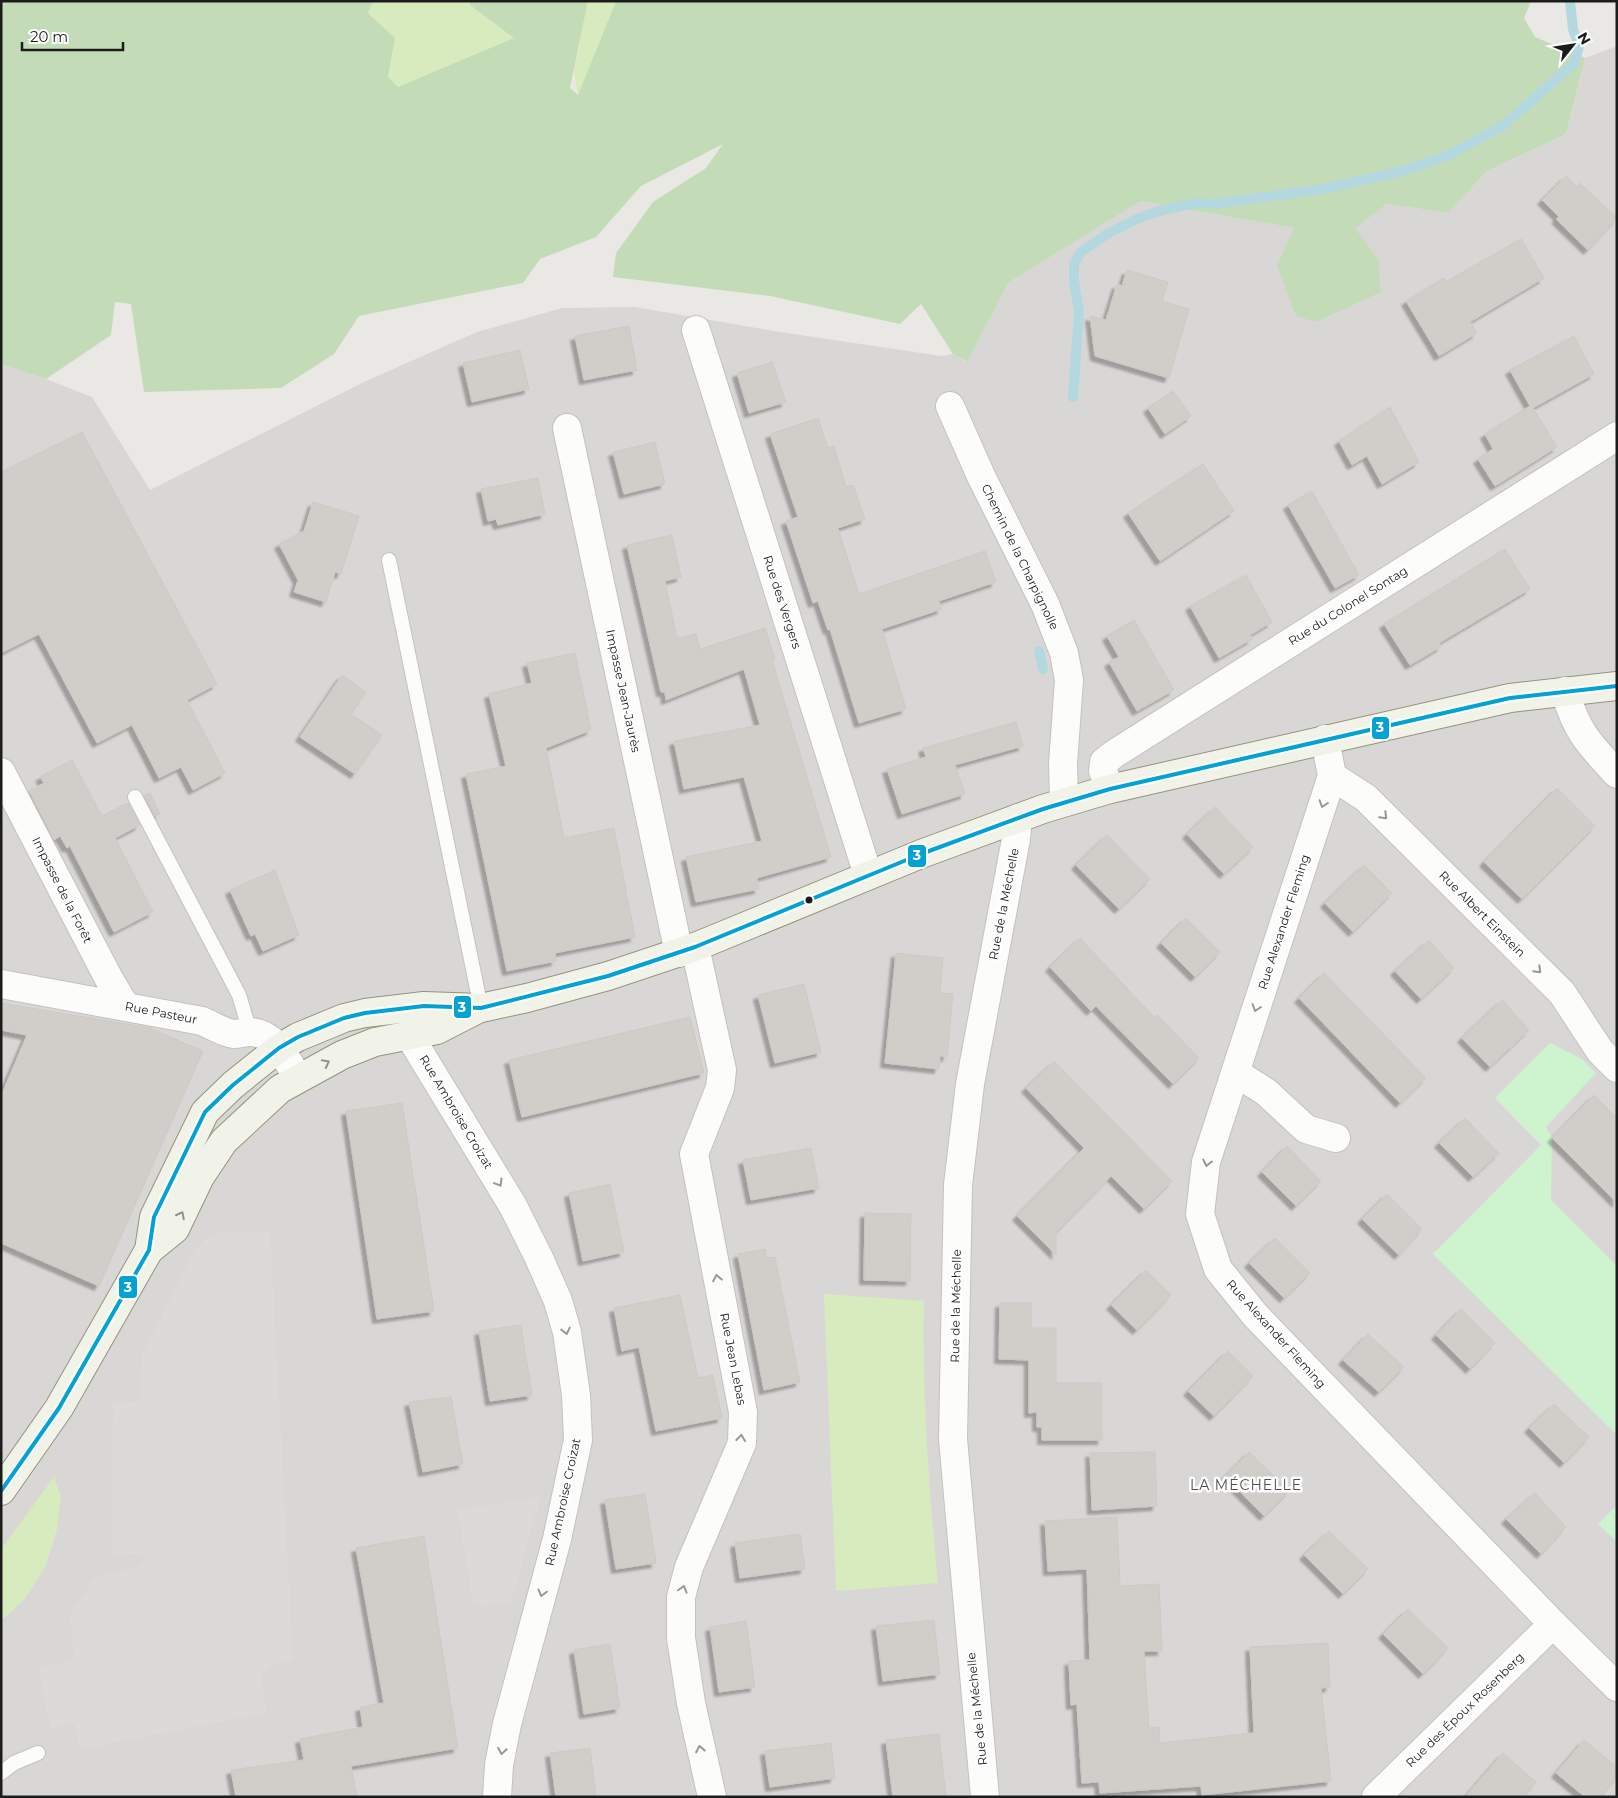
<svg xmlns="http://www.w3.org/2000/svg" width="1618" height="1798" viewBox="0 0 1618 1798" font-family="Montserrat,sans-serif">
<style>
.residential{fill:#d9d7d5}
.grass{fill:#d7ebbf}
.forest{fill:#c4dbb7}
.park{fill:#cef4cf}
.parking{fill:#dbdad8}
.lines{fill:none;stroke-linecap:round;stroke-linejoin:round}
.stream{stroke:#b4d8e0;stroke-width:10}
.building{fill:#d1ceca;stroke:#cdc9c5;filter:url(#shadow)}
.lane-casing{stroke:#c3c2c0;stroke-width:16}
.street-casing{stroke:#c3c2c0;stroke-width:30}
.secondary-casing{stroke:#93947c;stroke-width:30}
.lane{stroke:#fcfcfb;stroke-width:14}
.street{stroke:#fcfcfb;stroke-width:28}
.secondary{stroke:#f2f3e8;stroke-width:28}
.bus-1-casing{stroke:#fff;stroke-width:8}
.bus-1{stroke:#03a2d4;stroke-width:4}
.oneway{stroke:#979797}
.oneway2{stroke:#92928c}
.bus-dot{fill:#1c1c1c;stroke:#fff;stroke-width:2}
.labels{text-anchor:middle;stroke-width:5;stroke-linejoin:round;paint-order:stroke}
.street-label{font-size:12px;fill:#1c1c1c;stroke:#fff}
.neighbourhood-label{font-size:14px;letter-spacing:1px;fill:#4f4f4f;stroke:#fff}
.line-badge{stroke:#fff;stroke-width:2}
.badge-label{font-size:14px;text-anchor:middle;font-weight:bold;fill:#fff}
</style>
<defs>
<filter id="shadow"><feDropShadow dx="-4.5" dy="4.5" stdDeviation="1" flood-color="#0004"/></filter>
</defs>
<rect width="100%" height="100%" fill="#eae8e4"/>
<polygon class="residential" points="1617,46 1617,1797 1,1797 1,364 46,379 92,397 150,490 366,381 477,332 562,308 635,307 774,331 941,356 953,354 966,362 1008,283 1139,201 1295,228 1378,259 1354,228 1387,204 1448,213 1487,171 1566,134 1585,58"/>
<g class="grass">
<polygon points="373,1 471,1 470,5 515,38 397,88 388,77 395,38 368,13"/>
<polygon points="588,1 616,1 578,96 574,72"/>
<path d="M824 1294 924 1301C922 1396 929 1489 938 1583L836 1591Z"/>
<polygon points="54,1477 61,1498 57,1529 46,1565 25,1599 1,1621 1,1549"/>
</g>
<polygon class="forest" points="1,1 373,1 368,13 395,38 388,77 398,87 514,38 470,5 471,1 588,1 570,88 578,95 616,1 1531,1 1524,18 1535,37 1585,58 1566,134 1487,171 1448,213 1387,204 1355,228 1378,259 1381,292 1316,322 1296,316 1277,266 1294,228 1140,201 1008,283 967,362 953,354 921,304 900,324 770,296 613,277 616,253 653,202 706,168 723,144 641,186 596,237 540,259 523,283 359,316 334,354 281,388 144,392 131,304 115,302 111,335 46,379 1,364"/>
<g class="park">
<polygon points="1550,1043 1582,1059 1596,1073 1546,1127 1552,1138 1551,1200 1617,1266 1617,1435 1433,1254 1541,1145 1495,1098"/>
<polygon points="1617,1505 1617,1542 1598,1524"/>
</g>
<g class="parking">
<polygon points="270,1231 293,1661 273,1664 261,1676 267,1713 80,1749 74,1723 51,1728 38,1668 74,1660 70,1614 95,1578 135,1568 144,1561 143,1556 137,1554 112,1553 113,1401 137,1402 140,1399 139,1380 143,1353 196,1249 205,1239 217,1233"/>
<polygon points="540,1498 511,1603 474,1606 457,1509"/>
</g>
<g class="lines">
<g class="stream">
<polyline points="1073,397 1079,312 1074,281 1074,264 1081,252 1107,234 1137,219 1159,211 1195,203 1215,204 1323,189 1399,172 1449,155 1504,125 1574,63 1579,47 1573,29 1570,1"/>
<polyline points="1039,651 1043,669"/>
</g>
</g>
<g class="building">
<polygon points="1566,176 1577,187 1580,183 1617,218 1588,250 1556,219 1559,217 1542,200"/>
<polygon points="1521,239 1544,278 1470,322 1477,333 1439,356 1406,301 1444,278 1446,282"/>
<polygon points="1127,270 1168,282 1162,301 1189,309 1169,378 1095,356 1090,316 1106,320 1117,284 1122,286"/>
<polygon points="629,326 637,370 584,380 575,336"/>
<polygon points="1574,336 1594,374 1533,408 1557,447 1495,486 1478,459 1493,449 1485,434 1530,406 1510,370"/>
<polygon points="520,350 529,389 472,402 463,363"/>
<polygon points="772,362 786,402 749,413 737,373"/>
<polygon points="1173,391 1191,416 1165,434 1148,408"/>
<polygon points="1390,407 1419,462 1382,484 1367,456 1352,465 1339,441"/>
<polygon points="818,418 828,448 834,446 846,487 853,485 865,519 838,528 859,594 985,551 996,582 939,601 942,609 882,629 906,709 859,723 830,629 828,630 818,601 813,603 786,521 798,517 770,434"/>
<polygon points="82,432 217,684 187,700 225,773 193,790 181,767 159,778 132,725 97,743 39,634 1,653 1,472"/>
<polygon points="655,442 665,484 624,494 613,452"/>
<polygon points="1203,464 1234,511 1160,561 1128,513"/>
<polygon points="538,478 545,514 498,525 496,519 488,521 481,489"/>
<polygon points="1312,491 1359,575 1335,588 1288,505"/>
<polygon points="313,502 359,516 341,574 335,572 326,602 294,592 298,580 279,544 304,531"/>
<polygon points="672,535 681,577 665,581 677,638 696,634 700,649 765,628 775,659 772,660 831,857 757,878 759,889 696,902 686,857 762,841 744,777 684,789 674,741 760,725 744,669 666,700 665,692 661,692 627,545"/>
<polygon points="1505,549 1530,589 1439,643 1442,646 1410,665 1384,624"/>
<polygon points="1246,575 1272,622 1250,635 1252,639 1219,658 1190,606"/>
<polygon points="1134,620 1174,690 1137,711 1109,662 1119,657 1107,636"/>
<polygon points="575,653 591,730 546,748 564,838 614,828 635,937 555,953 556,961 507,971 466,774 506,766 489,694 532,683 527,663"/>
<polygon points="342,675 366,692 351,714 382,735 355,774 300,737"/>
<polygon points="1016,722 1023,746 955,765 965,794 902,814 887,769 926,757 923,748"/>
<polygon points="72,760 102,816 128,803 140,825 115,838 153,912 114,932 70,846 67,848 60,836 54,840 29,791 44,783 40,777"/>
<polygon points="1557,788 1595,826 1522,899 1484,862"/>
<polygon points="150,793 160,814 155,816 144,796"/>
<polygon points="1215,807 1253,847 1224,874 1187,834"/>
<polygon points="1107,835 1150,879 1119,909 1076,865"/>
<polygon points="1364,865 1392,893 1353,932 1325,903"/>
<polygon points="275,870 299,935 263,951 255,934 251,936 230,890"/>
<polygon points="1186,918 1220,952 1195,977 1161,943"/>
<polygon points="1080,938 1154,1017 1157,1015 1199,1058 1173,1084 1096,1006 1091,1011 1050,967"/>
<polygon points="1429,940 1454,968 1421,999 1395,971"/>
<polygon points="896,953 943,958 940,993 953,994 947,1057 940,1056 939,1069 885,1063"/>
<polygon points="1324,973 1426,1078 1400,1103 1299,998"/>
<polygon points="804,984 821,1052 775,1063 758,995"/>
<polygon points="1502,1000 1529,1030 1490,1067 1462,1038"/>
<polygon points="1,1003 150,1028 203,1051 99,1286 1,1243 1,1096 27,1035 1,1030"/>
<polygon points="690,1017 704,1073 522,1117 509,1060"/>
<polygon points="1054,1061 1172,1181 1144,1209 1111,1176 1056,1232 1056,1255 1017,1216 1084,1148 1026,1088"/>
<polygon points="1594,1095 1617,1118 1617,1203 1552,1138"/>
<polygon points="402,1103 434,1311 377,1319 346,1111"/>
<polygon points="1465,1118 1499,1153 1473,1177 1439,1143"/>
<polygon points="1287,1146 1321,1181 1296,1206 1262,1172"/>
<polygon points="811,1148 819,1188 751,1200 743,1160"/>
<polygon points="610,1184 624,1252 583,1261 569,1193"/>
<polygon points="1387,1194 1422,1229 1399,1255 1362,1219"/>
<polygon points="865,1213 911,1214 910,1281 864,1280"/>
<polygon points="1275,1238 1310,1273 1284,1298 1249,1263"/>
<polygon points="765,1249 766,1258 775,1257 800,1382 764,1390 738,1254"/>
<polygon points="1146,1270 1171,1295 1137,1330 1111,1305"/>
<polygon points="680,1295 698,1378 713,1375 722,1418 656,1431 639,1347 622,1351 614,1308"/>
<polygon points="1000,1303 1031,1303 1031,1328 1056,1328 1056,1383 1102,1383 1102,1440 1042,1440 1042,1427 1037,1427 1037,1412 1029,1413 1029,1360 999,1359"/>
<polygon points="1461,1309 1495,1343 1470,1369 1436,1335"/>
<polygon points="521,1325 532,1395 490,1401 479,1331"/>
<polygon points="1368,1334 1404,1367 1379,1392 1343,1360"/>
<polygon points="1228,1351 1253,1376 1214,1416 1188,1391"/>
<polygon points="451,1397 463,1464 423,1472 409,1402"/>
<polygon points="1554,1404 1589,1437 1564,1463 1529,1428"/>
<polygon points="1155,1452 1157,1506 1092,1510 1090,1453"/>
<polygon points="1249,1452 1289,1491 1264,1516 1225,1477"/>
<polygon points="1535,1493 1566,1527 1541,1554 1506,1519"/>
<polygon points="645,1494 656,1563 616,1569 605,1500"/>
<polygon points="1117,1517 1120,1586 1159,1584 1162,1651 1144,1651 1149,1728 1159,1727 1160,1743 1254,1733 1250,1647 1328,1643 1330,1687 1321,1688 1331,1781 1202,1795 1201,1786 1100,1793 1099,1782 1082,1783 1077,1704 1071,1705 1069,1661 1090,1660 1087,1569 1048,1571 1045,1521"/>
<polygon points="1329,1531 1368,1569 1343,1594 1304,1555"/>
<polygon points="800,1534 805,1569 740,1578 735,1543"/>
<polygon points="424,1536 458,1748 351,1766 357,1797 236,1797 231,1770 304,1760 300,1739 363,1727 360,1707 384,1703 356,1548"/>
<polygon points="1408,1609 1448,1648 1423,1674 1383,1634"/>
<polygon points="934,1620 940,1674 883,1681 876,1626"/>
<polygon points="746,1621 755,1687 719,1692 710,1627"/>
<polygon points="610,1644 620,1708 584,1714 574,1650"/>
<polygon points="939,1734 946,1797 893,1797 886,1740"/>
<polygon points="1584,1740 1617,1767 1617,1777 1600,1797 1585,1797 1556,1773"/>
<polygon points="831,1743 835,1778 770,1787 765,1751"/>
<polygon points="590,1748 596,1797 556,1797 550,1753"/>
<polygon points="1503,1753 1536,1782 1523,1797 1465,1797"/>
</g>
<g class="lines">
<g class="lane-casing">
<g id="lane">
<polyline points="389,560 481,1008"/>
<polyline points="135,797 239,995 250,1032"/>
<polyline points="1,1773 14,1763 38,1753"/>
</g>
</g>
<g class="street-casing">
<g id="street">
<polyline points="696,330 868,875"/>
<polyline points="950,406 981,476 1045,604 1064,653 1069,680 1063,764 1064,802"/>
<polyline points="567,428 679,953"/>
<path d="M1565 691C1576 731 1589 744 1617 774"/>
<polyline points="1325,739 1332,776 1206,1162 1200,1214 1218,1269 1255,1315 1553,1624 1617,1687"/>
<polyline points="1,772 109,979 125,1006"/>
<polyline points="1332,776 1366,798 1562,993 1600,1051 1617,1068"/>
<polyline points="1110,789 1103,771 1104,762 1114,754 1617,436"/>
<polyline points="695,947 722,1070 720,1088 694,1154 743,1412 742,1443 689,1567 681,1597 681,1638 691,1703 712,1797"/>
<path d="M1 984 202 1021C212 1025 224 1033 234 1034 239 1034 245 1032 250 1032 274 1032 287 1060 298 1078"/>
<polyline points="419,1016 409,1035 513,1206 539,1258 558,1301 567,1332 576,1395 578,1440 557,1539 507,1724 499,1765 497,1797"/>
<polyline points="1236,1073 1266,1092 1306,1129 1336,1138"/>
<polyline points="985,1797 953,1439 958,1185 970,1084 1016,839 1018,818"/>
<polyline points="1376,1797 1553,1624"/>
</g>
</g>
<g class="secondary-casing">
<g id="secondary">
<polyline points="149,1250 175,1229 200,1177 224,1141 280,1089 342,1055 375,1042 437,1030 478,1009"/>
<polyline points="1,1491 59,1408 149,1250 154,1217 205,1112 233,1085 279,1048 298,1037 344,1018 365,1013 424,1006 481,1008 527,998 608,976 695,947 921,854 1043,809 1110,789 1510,698 1617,686"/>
</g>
</g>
<use href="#lane" class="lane"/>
<use href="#street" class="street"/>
<use href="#secondary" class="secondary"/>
<g class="bus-1-casing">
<polyline id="bus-1" points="1,1491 59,1408 149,1250 154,1217 205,1112 233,1085 279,1048 298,1037 344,1018 365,1013 424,1006 481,1008 608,976 695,947 921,854 1043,809 1110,789 1510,698 1617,686"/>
</g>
<use href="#bus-1" class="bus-1"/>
</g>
<defs><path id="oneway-chevron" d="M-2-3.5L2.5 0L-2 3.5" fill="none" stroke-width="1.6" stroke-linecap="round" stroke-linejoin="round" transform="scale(1.25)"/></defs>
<g class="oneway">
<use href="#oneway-chevron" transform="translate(1323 804) rotate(108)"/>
<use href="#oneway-chevron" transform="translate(1384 816) rotate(45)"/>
<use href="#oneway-chevron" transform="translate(1538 970) rotate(45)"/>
<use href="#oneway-chevron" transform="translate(1256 1008) rotate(108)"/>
<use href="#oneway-chevron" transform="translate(1207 1163) rotate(102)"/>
<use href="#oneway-chevron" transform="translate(499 1183) rotate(59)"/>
<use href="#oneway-chevron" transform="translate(717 1278) rotate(-101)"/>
<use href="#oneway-chevron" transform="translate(566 1331) rotate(77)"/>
<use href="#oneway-chevron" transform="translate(741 1438) rotate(-83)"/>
<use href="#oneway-chevron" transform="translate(683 1589) rotate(-75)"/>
<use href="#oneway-chevron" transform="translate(542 1593) rotate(105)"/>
<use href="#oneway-chevron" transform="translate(700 1749) rotate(-101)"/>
<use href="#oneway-chevron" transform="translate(502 1751) rotate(100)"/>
</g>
<g class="oneway2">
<use href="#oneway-chevron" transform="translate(326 1063) rotate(-27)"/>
<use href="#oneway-chevron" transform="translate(181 1215) rotate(-63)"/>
</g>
<circle class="bus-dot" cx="809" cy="900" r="4.5"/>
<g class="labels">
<g class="street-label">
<text transform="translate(1020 557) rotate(64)" y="4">Chemin de la Charpignolle</text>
<text transform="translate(782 602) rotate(72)" y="4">Rue des Vergers</text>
<text transform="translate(1348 606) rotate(-32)" y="4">Rue du Colonel Sontag</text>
<text transform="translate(623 691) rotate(78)" y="4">Impasse Jean-Jaurès</text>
<text transform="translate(62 890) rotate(63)" y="4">Impasse de la Forêt</text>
<text transform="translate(1004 904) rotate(-79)" y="4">Rue de la Méchelle</text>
<text transform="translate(1482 914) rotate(45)" y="4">Rue Albert Einstein</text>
<text transform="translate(1284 922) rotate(-72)" y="4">Rue Alexander Fleming</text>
<text transform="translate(161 1013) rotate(11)" y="4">Rue Pasteur</text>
<text transform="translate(456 1112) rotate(59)" y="4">Rue Ambroise Croizat</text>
<text transform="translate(956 1306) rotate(-89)" y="4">Rue de la Méchelle</text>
<text transform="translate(1276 1334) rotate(48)" y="4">Rue Alexander Fleming</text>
<text transform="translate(733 1359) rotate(79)" y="4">Rue Jean Lebas</text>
<text transform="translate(563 1502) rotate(-78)" y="4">Rue Ambroise Croizat</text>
<text transform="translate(977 1709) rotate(-96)" y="4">Rue de la Méchelle</text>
<text transform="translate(1465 1710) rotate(-44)" y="4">Rue des Époux Rosenberg</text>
</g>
<g class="neighbourhood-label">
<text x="1246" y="1490">LA MÉCHELLE</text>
</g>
</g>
<g class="line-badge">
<rect x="1371" y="716" width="19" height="24" rx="5" fill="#03a2d4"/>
<rect x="907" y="844" width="20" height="24" rx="5" fill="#03a2d4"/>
<rect x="453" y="995" width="19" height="24" rx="5" fill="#03a2d4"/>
<rect x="118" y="1275" width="20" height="24" rx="5" fill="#03a2d4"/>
</g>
<g class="badge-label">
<text x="1380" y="732">3</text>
<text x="917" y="860">3</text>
<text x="462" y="1012">3</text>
<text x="128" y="1292">3</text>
</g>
<rect width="1618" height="1798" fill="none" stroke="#1c1c1c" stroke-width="5"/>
<g transform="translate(1573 45) rotate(60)" stroke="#ffffff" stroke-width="4" paint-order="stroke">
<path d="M0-4L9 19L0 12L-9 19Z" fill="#1c1c1c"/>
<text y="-8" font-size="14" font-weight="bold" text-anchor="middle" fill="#1c1c1c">N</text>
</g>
<path d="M22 42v8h101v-8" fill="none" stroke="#1c1c1c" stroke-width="2.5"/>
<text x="30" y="42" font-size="15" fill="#1c1c1c" stroke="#ffffff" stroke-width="4" paint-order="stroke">20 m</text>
</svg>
